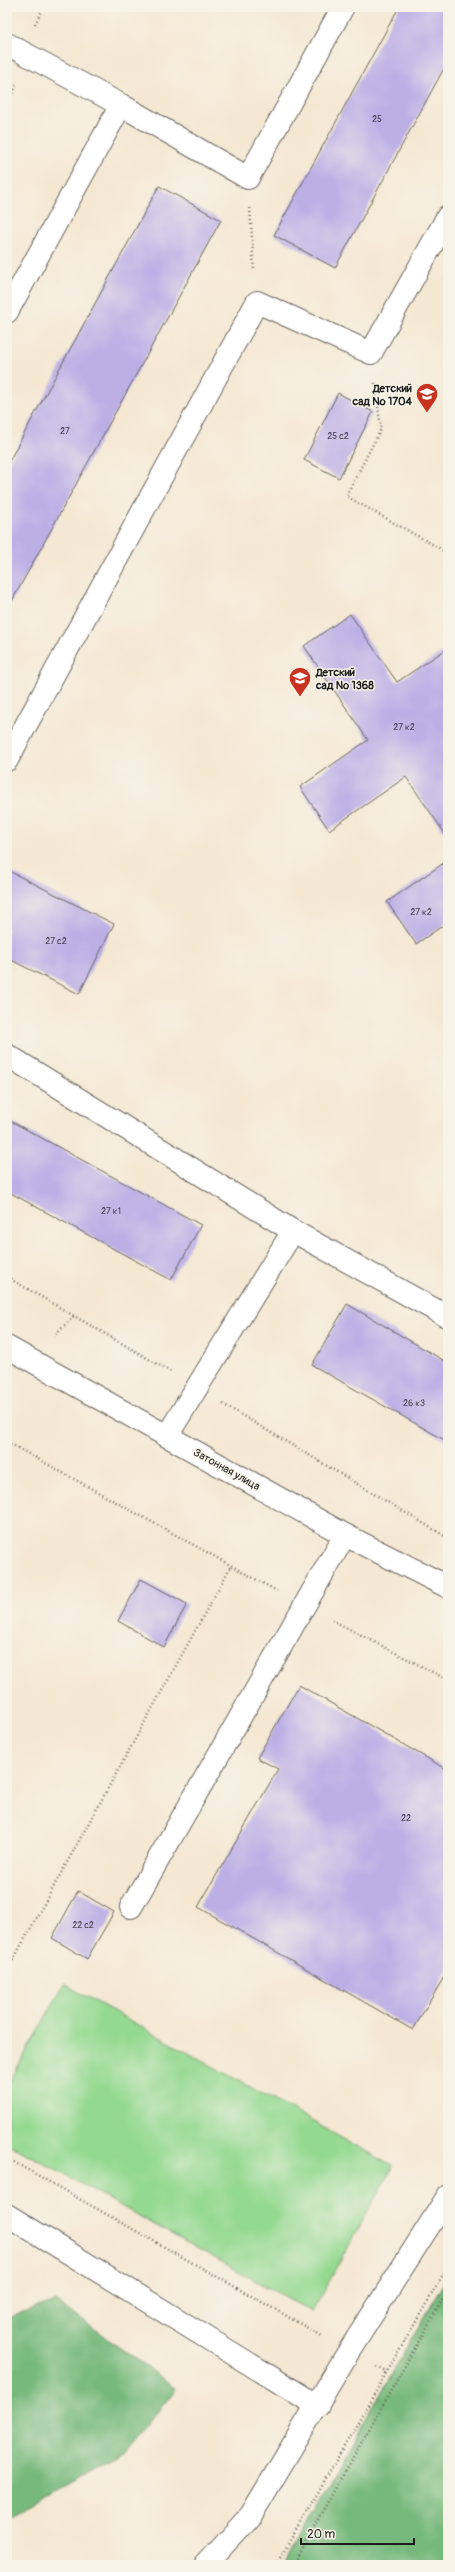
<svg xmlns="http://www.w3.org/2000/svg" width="455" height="2572" viewBox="0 0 455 2572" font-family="Pangolin,sans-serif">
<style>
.green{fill:#94d991;stroke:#587a56}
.forest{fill:#77b97b;stroke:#4a6a4c}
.building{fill:#bcafe6}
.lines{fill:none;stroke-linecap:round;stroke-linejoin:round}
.minor-casing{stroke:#68635c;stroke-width:24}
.path{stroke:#68635c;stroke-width:2.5;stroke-dasharray:1 3;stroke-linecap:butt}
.minor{stroke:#fff;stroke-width:22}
.labels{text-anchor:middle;stroke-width:3;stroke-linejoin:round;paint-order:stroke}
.number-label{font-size:9px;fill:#44414e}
.poi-label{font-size:11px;font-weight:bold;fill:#1c1c1c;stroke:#f7f3e8;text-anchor:end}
.street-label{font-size:11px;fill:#1c1c1c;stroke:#f7f3e8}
</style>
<rect width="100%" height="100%" fill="#f7f3e8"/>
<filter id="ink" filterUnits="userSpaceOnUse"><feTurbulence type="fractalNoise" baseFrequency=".025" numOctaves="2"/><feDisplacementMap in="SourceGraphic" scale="8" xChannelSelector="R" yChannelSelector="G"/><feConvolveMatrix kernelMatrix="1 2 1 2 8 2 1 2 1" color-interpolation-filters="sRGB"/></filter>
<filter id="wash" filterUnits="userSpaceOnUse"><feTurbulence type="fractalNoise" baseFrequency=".012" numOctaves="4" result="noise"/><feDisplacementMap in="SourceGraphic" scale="16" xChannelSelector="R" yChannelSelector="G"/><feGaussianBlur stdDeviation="0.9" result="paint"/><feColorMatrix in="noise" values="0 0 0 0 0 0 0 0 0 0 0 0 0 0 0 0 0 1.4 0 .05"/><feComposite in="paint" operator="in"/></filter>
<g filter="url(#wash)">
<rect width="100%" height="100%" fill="#f4e8d3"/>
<polygon class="green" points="64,1984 393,2166 312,2312 7,2143 7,2086"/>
<g class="forest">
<polygon points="448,2275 448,2565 283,2565"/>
<polygon points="56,2301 176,2389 123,2454 7,2517 7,2317"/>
</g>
<g id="blocks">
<g class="building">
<polygon points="399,7 448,7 448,61 335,268 274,235"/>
<polygon points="159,186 221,220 7,610 7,465"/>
<polygon points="338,393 373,412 339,478 304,460"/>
<polygon points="350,614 397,682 448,648 448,838 406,777 329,830 300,787 368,740 304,646"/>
<polygon points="448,860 448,922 416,944 387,902"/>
<polygon points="7,870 114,924 79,994 7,958"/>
<polygon points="7,1119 201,1225 171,1280 7,1191"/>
<polygon points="347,1304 448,1363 448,1442 312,1365"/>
<polygon points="141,1579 187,1604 164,1647 118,1621"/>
<polygon points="299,1685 448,1770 448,1970 413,2030 198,1907 278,1769 257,1758"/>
<polygon points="78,1891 114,1912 87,1959 52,1938"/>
</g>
</g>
</g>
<g filter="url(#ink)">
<use href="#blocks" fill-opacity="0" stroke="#68635c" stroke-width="1"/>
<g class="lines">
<g class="minor-casing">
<g id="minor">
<polyline points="7,44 121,105 248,178 343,7"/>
<polyline points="7,312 121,105"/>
<polyline points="7,760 257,302 371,353 448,216"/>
<polyline points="7,1055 293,1231"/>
<polyline points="7,1347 345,1535 448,1587"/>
<polyline points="167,1436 293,1231 448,1317"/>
<polyline points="131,1907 345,1535"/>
<polyline points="7,2215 318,2406"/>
<polyline points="205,2565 251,2515 349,2351 448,2196"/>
</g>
</g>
<g class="path">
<polyline points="35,24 44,7"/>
<polyline points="7,104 17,84"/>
<polyline points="250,208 254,271"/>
<polyline points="375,383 381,429 346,496 448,553"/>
<polyline points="7,1277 171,1372"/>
<polyline points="53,1337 75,1315"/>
<polyline points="223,1404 448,1538"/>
<polyline points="7,1442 277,1591"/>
<polyline points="332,1620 448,1680"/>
<polyline points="7,1971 231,1566"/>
<polyline points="7,2158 322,2336"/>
<polyline points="377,2367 387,2372"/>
<polyline points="276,2565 448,2266"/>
<polyline points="292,2565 448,2290"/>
</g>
<use href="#minor" class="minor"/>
</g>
</g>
<defs>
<g id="school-pin" transform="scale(1.15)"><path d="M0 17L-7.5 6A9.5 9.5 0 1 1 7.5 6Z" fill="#c8321e" stroke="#f7f3e8"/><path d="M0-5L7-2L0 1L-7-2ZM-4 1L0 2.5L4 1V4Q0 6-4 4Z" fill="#fff"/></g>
</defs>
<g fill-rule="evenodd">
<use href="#school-pin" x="427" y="394"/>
<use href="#school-pin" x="300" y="678"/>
</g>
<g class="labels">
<g class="number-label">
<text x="377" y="122">25</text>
<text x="65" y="434">27</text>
<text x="338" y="439">25 с2</text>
<text x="404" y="730">27 к2</text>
<text x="421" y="915">27 к2</text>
<text x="56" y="944">27 с2</text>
<text x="111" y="1214">27 к1</text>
<text x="414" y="1406">26 к3</text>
<text x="406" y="1821">22</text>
<text x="83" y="1928">22 с2</text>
</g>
<g class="poi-label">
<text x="412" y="392">Детский<tspan x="412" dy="13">сад № 1704</tspan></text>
<text x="316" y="676" text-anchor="start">Детский<tspan x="316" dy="13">сад № 1368</tspan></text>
</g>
<g class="street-label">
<text transform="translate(227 1469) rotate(29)" y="4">Затонная улица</text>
</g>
</g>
<rect width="455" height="2572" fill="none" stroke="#f7f3e8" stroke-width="24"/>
<path d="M301 2538v6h113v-6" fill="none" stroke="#1c1c1c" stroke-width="2"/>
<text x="307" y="2538" font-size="12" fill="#1c1c1c" stroke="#f7f3e8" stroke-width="3" paint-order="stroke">20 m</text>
</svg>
